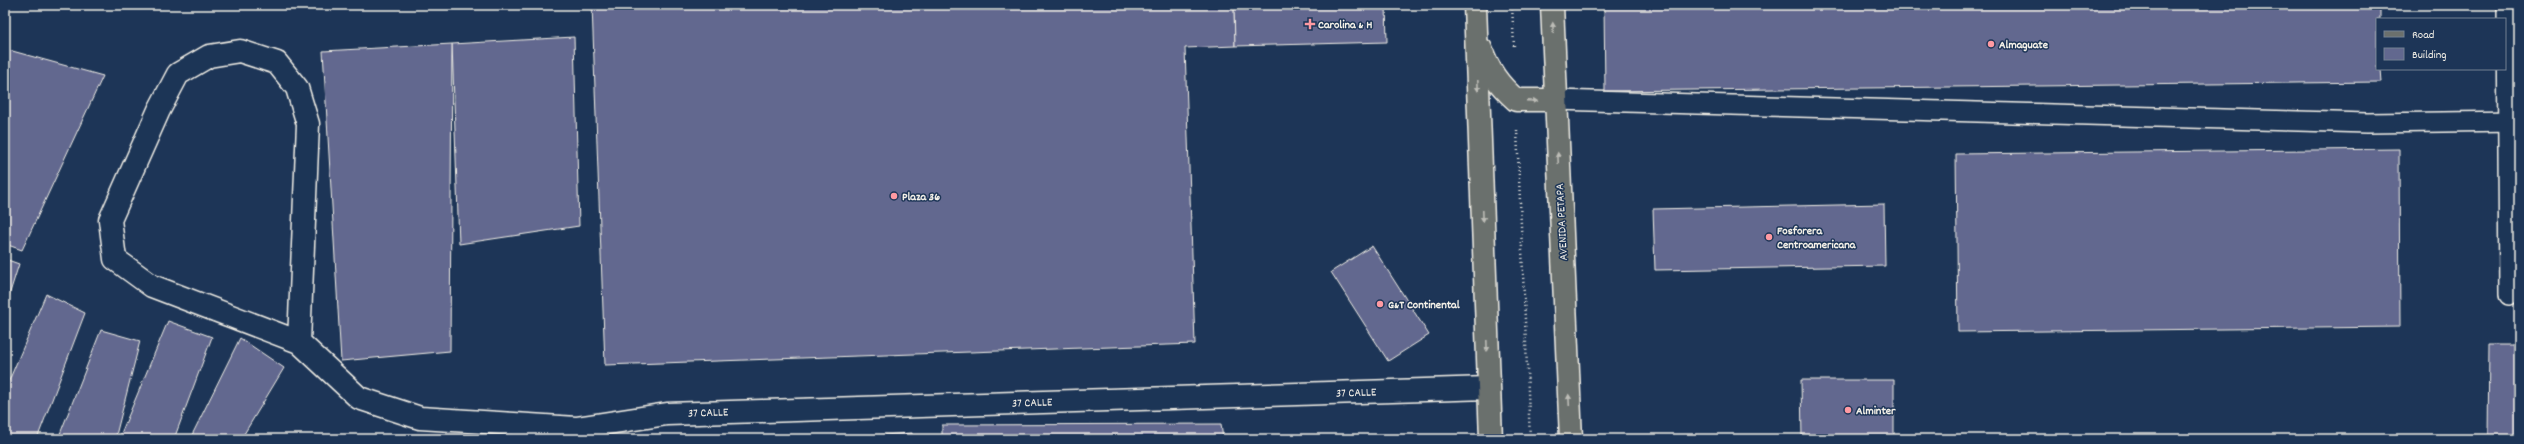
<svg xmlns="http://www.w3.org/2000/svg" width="2524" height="444" viewBox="0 0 2524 444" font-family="Dekko,sans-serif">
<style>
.building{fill:#62688f;stroke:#f4f1e8}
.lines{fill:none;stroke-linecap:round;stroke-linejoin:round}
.service-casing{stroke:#f4f1e8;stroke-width:22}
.minor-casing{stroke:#f4f1e8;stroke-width:25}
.primary-casing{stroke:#f4f1e8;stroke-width:25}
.path{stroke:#f4f1e8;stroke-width:2.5;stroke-dasharray:1 3;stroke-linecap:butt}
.service{stroke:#1d3557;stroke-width:19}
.minor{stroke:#1d3557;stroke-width:22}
.primary{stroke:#6b706d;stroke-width:22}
.oneway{fill:#bdbdb7}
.poi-dot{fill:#ff9aa2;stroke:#1d3557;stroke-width:1.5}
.labels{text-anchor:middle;stroke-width:3;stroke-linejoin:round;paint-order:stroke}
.poi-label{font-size:12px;font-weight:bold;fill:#f4f1e8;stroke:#1d3557;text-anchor:start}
.street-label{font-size:12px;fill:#f4f1e8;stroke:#1d3557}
</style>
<rect width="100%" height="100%" fill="#1d3557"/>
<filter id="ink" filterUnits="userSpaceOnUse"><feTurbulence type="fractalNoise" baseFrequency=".025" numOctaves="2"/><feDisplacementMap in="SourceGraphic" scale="8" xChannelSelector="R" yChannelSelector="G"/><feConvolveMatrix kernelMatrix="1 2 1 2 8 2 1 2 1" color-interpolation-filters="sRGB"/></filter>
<g filter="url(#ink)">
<g class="building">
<polygon points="592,5 1234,5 1235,46 1185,48 1195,344 605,365"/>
<polygon points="1234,5 1386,5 1387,42 1235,46"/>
<polygon points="1604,5 2380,5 2380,19 2377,19 2377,69 2380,69 2381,82 1605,91"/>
<polygon points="574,37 579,226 459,244 452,44"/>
<polygon points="452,44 450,351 341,361 323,51"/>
<polygon points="5,49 103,76 22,250 5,244"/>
<polygon points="2399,149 2400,327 1958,332 1956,154"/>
<polygon points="1884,204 1885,266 1655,270 1653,209"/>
<polygon points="1372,246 1429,335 1388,361 1331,272"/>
<polygon points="5,259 19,264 5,308"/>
<polygon points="46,294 85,313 37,439 11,439 5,437 5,390"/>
<polygon points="168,321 212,337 174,439 131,439 120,436"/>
<polygon points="101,330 140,341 115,439 58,439"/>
<polygon points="240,338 284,368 241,439 190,439"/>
<polygon points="2489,345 2519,345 2519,439 2488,439"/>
<polygon points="1801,380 1894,380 1894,439 1802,439"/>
<polygon points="1221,424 1223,439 942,439 942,425"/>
<polygon points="912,433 912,439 869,439 869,436"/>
</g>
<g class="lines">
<g class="service-casing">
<g id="service">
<polyline points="2507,5 2509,295"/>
<polyline points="1555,100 2367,123 2519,121"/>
</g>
</g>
<g class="minor-casing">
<polyline id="minor" points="299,342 308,124 297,88 277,63 240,51 209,56 178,74 159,110 110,220 115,259 152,286 299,342 359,398 420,418 576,428 667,414 1488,388"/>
</g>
<g class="primary-casing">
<g id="primary">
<polyline points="1475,5 1491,439"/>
<polyline points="1552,5 1571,439"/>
<path d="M1481 49C1489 71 1498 84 1516 100H1555"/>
</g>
</g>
<g class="path">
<polyline points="1512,5 1514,47"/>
<polyline points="1517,130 1530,439"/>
</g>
<use href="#service" class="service"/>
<use href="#minor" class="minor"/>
<use href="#primary" class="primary"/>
</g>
<defs><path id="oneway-solid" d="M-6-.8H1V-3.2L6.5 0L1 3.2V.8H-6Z"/></defs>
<g class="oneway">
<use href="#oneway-solid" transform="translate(1553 28) rotate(-92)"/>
<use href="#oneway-solid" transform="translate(1478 86) rotate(88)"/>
<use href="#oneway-solid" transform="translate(1532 101) rotate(2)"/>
<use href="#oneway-solid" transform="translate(1558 158) rotate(-93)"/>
<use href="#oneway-solid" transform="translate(1483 216) rotate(88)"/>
<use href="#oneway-solid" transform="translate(1487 346) rotate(88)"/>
<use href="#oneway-solid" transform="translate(1569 400) rotate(-93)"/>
</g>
</g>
<g class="poi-dot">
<path d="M1308 18h4v4h4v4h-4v4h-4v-4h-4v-4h4z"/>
<circle cx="1991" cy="44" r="4"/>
<circle cx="894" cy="196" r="4"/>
<circle cx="1769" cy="237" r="4"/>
<circle cx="1380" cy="304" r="4"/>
<circle cx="1848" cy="410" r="4"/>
</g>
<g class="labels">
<g class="poi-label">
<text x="1318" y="28">Carolina &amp; H</text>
<text x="1999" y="48">Almaguate</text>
<text x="902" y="200">Plaza 36</text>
<text x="1777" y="234">Fosforera<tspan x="1777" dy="14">Centroamericana</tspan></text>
<text x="1388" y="308">G&amp;T Continental</text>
<text x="1856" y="414">Alminter</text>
</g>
<g class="street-label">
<text transform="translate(1561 222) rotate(-93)" y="4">AVENIDA PETAPA</text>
<text transform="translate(1356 392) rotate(-2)" y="4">37 CALLE</text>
<text transform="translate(1032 402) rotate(-2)" y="4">37 CALLE</text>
<text transform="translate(708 412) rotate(-2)" y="4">37 CALLE</text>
</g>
</g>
<rect width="2524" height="444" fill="none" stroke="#1d3557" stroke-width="20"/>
<rect x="10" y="10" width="2504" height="424" fill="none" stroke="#f4f1e8" stroke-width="1.5" filter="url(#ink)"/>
<rect x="2376" y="18" width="130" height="52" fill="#1d3557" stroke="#738091"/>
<rect x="2384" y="31" width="20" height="6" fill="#6b706d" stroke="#738091"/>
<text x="2412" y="38" font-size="12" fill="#f4f1e8">Road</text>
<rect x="2384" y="48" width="20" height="12" fill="#62688f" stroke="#738091"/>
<text x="2412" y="58" font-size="12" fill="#f4f1e8">Building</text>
</svg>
